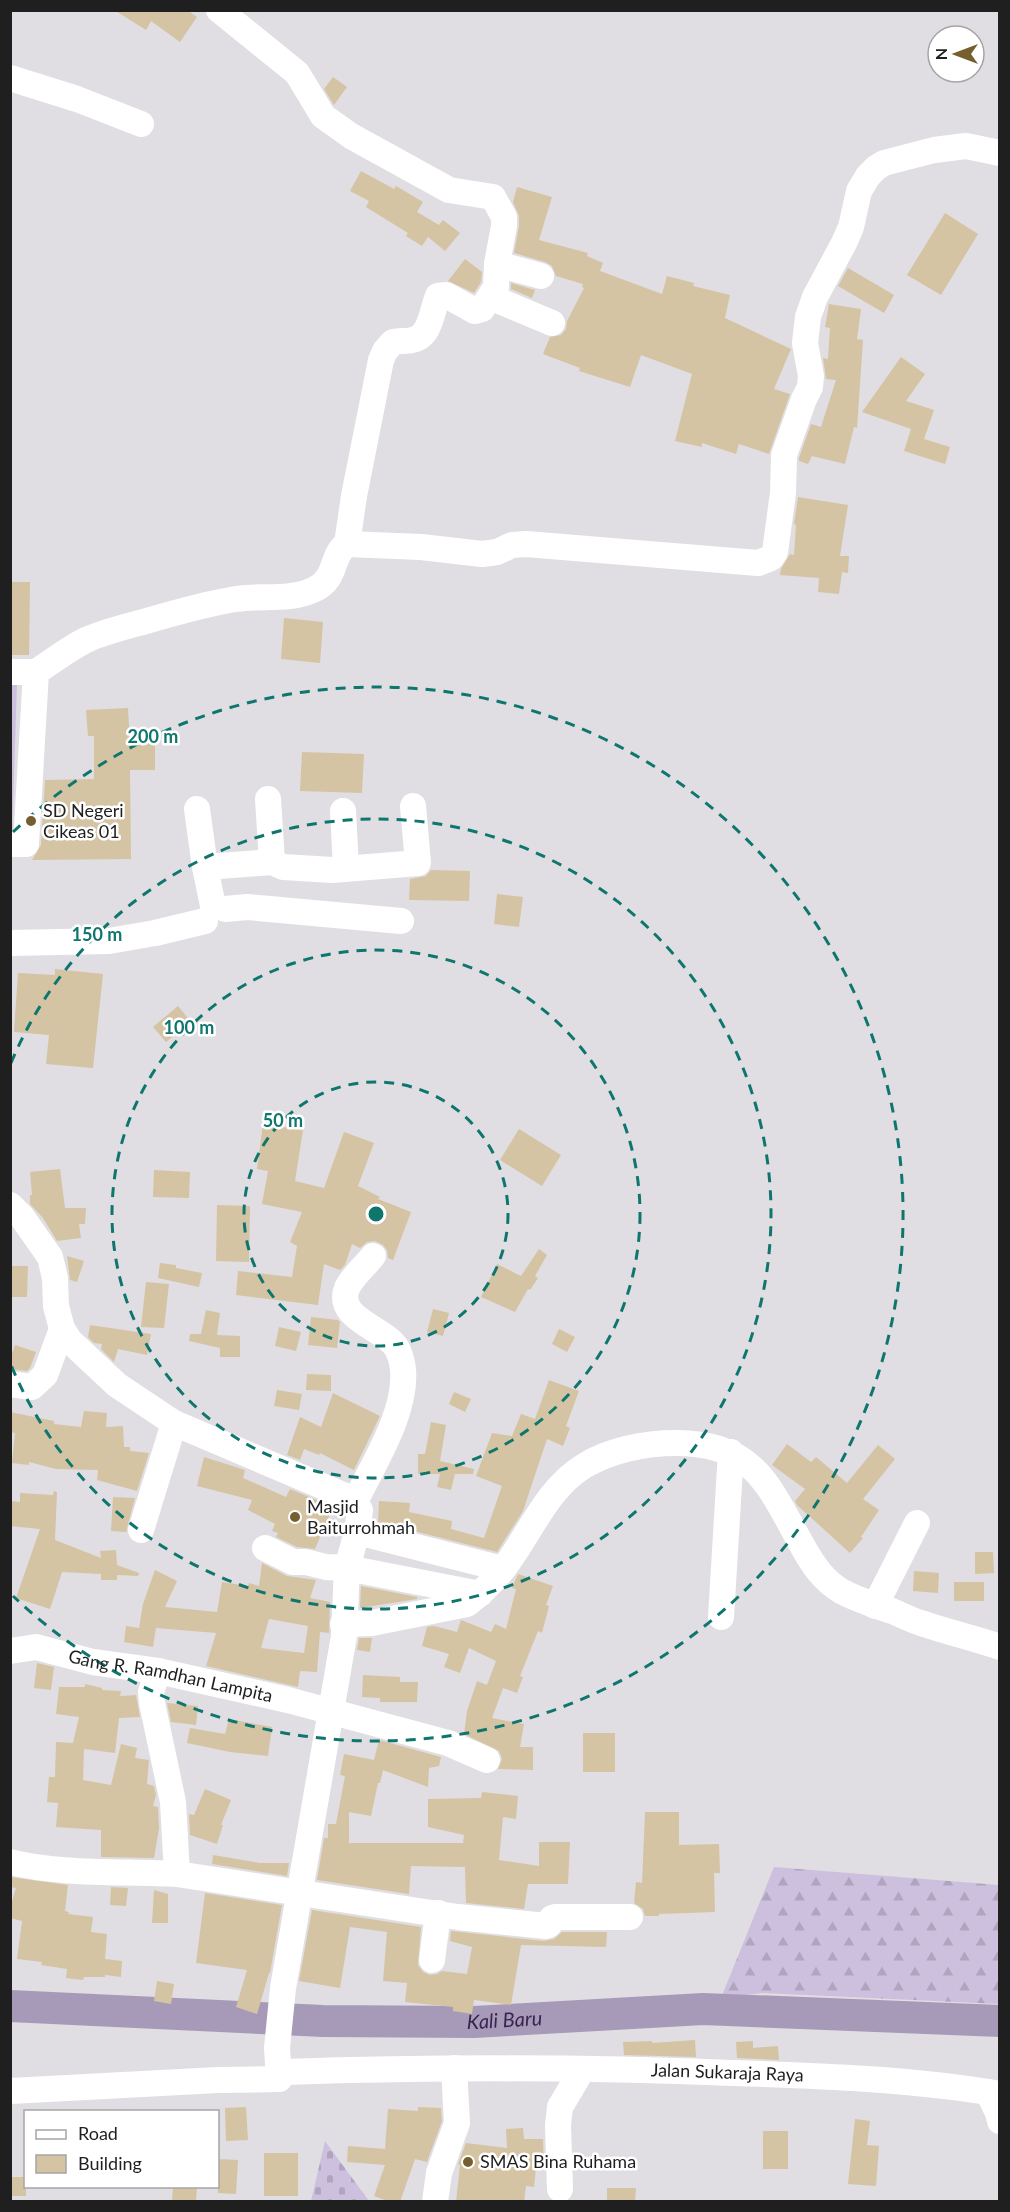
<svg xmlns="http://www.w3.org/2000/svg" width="1010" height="2212" viewBox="0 0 1010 2212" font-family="Lato,sans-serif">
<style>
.green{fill:#cdc0df}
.forest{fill:url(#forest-firs)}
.cemetery{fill:url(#cemetery-stones)}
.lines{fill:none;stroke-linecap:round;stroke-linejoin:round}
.river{stroke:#a79ab9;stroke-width:32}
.building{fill:#d4c4a3;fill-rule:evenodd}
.minor{stroke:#fff;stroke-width:26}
.ring{fill:none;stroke:#0f766e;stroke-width:3;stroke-dasharray:10 8}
.poi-dot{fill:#765f2f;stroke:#fff;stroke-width:2}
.labels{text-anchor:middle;stroke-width:5;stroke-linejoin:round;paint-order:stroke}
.poi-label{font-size:18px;fill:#1f1f20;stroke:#fff;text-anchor:start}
.street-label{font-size:18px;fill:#1f1f20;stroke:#fff}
.water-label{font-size:20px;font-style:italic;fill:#39244f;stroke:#fff}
.centre{fill:#0f766e;stroke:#fff;stroke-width:3}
.ring-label{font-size:18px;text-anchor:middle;font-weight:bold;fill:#0f766e;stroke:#fff;stroke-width:5;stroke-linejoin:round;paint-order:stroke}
</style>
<defs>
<pattern id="forest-firs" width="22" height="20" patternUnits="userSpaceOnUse" patternTransform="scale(1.5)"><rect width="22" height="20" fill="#cdc0df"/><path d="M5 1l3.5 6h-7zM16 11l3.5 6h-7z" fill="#b0a5bf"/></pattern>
<pattern id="cemetery-stones" width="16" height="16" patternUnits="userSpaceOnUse" patternTransform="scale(1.5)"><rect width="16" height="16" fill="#cdc0df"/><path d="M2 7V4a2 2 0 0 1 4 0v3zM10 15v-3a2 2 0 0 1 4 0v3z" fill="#b0a5bf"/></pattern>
</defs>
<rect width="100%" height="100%" fill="#e0dee2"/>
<polygon class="green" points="10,684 17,684 12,839 11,839"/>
<polygon class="forest" points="774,1867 999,1885 999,2004 762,1993 721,1998"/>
<polygon class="cemetery" points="325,2141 369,2201 311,2201"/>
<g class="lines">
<path class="river" id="s1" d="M10 2006 323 2021 474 2022 703 2009 1000 2021"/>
</g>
<g class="building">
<polygon points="114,10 187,10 197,17 180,42 151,21 146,30"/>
<polygon points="333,77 347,87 334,105 324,89"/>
<polygon points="361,171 394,189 396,186 423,202 417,212 439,225 443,220 460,233 445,251 428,237 422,246 406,236 408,233 366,207 369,201 350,191"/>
<polygon points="517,187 552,197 539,240 588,253 587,256 603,263 600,271 662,294 667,276 694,283 693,286 730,295 725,318 791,349 774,389 790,394 769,454 739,444 736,454 702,443 702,447 675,441 692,374 641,355 630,387 579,371 580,368 543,354 550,337 561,335 566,329 567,321 584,288 582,287 583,284 556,276 552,266 545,262 514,253 519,226 519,216 513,202"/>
<polygon points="945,213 978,234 941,295 907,275"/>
<polygon points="465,259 482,272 481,282 474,293 448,281"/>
<polygon points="848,268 894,295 884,313 838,286"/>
<polygon points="511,283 535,290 532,298 511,289"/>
<polygon points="829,304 861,309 857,339 863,340 857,428 854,427 845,464 812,456 808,464 799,461 799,458 811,424 821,427 836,380 826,379 823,358 828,359 830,328 825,327"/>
<polygon points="901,357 925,374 906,401 934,410 924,439 950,447 945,464 904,451 911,429 862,412"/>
<polygon points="798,497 848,505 840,556 849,556 848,573 842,572 839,594 818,592 819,578 780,575 781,569 790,554 794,555 796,525 794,524"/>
<polygon points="10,582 30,582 29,655 10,655"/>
<polygon points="284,618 323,622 320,663 281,659"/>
<polygon points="128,708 130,743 155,743 155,770 130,770 131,859 32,860 41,845 45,780 94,779 94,736 88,736 86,710"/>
<polygon points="302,752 364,754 362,793 300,791"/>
<polygon points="431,870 470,871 469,901 409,900 410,879 426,876"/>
<polygon points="497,894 523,897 519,927 494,924"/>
<polygon points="55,969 103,974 93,1068 46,1064 49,1035 14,1032 18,973 55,975"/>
<polygon points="178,1006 191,1022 166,1042 153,1027"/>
<polygon points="263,1124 303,1130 295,1181 324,1188 344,1132 374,1143 358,1186 380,1197 378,1199 411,1212 393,1260 388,1258 387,1250 383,1245 375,1241 367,1242 360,1248 352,1244 345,1265 340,1270 324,1264 318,1305 236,1295 238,1271 292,1277 297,1246 290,1242 302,1212 262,1204 268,1171 257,1169"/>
<polygon points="519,1129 561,1155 542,1186 500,1160"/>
<polygon points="60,1169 65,1208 86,1208 85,1224 79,1224 81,1238 57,1241 43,1218 30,1204 30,1195 32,1195 30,1172"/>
<polygon points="154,1170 190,1172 189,1198 153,1197"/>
<polygon points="217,1205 250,1206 249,1262 216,1261"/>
<polygon points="539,1249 547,1255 535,1276 538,1278 530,1290 528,1289 515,1312 481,1297 497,1264 521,1276"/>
<polygon points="67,1256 84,1261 77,1282 70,1280"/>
<polygon points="160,1263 176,1265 176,1268 202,1273 199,1287 158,1278"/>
<polygon points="10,1266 28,1266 27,1297 10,1297"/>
<polygon points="146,1282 169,1284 164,1328 141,1327"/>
<polygon points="433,1309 449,1313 443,1336 427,1332"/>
<polygon points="206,1310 220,1313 217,1335 240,1336 240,1357 220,1357 220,1348 189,1341 190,1334 201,1334"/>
<polygon points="311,1317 338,1320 340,1322 337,1348 308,1345"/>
<polygon points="90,1325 151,1334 147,1355 118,1349 114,1362 101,1349 102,1344 94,1343 88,1337"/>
<polygon points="279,1327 301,1332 296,1351 275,1346"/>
<polygon points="559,1329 575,1337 567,1352 552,1344"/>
<polygon points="15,1345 36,1352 30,1368 27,1371 10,1369 10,1359"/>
<polygon points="307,1374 331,1375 331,1391 306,1390"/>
<polygon points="549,1380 579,1391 566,1426 570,1428 563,1446 547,1439 523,1511 497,1552 410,1530 411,1526 378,1522 379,1501 410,1503 409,1512 452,1521 451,1529 484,1538 502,1486 476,1476 492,1433 512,1436 521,1414 535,1419"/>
<polygon points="277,1390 302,1394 299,1410 274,1406"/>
<polygon points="454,1392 471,1399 465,1412 449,1404"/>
<polygon points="333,1393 380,1416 354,1470 320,1453 319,1455 304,1449 300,1460 287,1455 300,1417 321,1427"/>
<polygon points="84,1411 107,1413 106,1427 123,1426 124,1447 130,1447 130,1451 149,1453 137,1491 97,1480 98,1470 56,1469 29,1462 29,1465 12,1463 15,1433 10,1432 10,1412 54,1421 54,1424 81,1427"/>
<polygon points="431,1422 446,1425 440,1461 474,1469 473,1474 455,1474 451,1490 437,1487 440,1474 418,1474 418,1454 425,1454"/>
<polygon points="787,1444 811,1462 816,1457 847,1483 878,1445 895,1459 863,1499 879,1510 861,1537 863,1538 850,1553 797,1505 795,1501 805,1489 772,1465"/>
<polygon points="204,1457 245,1470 243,1478 286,1497 290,1489 333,1507 315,1549 297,1547 276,1537 278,1533 272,1531 275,1524 248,1510 252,1500 197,1486"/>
<polygon points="54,1491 57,1492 55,1540 101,1558 100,1551 116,1550 117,1565 139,1573 138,1576 117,1575 117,1580 101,1580 101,1574 62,1572 50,1609 16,1598 40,1529 10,1526 10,1501 20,1502 20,1493 53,1495"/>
<polygon points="113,1497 135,1498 126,1532 111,1531"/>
<polygon points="975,1552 993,1552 994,1573 975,1574"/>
<path d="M262 1563 287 1576 316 1580 310 1598 330 1602 329 1633 320 1632 317 1672 300 1671 298 1687 206 1666 216 1633 156 1628 153 1647 124 1642 126 1626 139 1628 143 1604 155 1570 177 1581 165 1607 217 1612 222 1582 248 1586 249 1583 259 1586ZM269 1619 308 1626 304 1653 261 1648Z"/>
<polygon points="914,1571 939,1573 938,1593 913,1591"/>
<polygon points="518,1574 553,1586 546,1605 549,1606 542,1633 538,1631 520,1676 523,1677 517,1693 503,1688 492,1718 524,1724 520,1747 533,1747 533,1770 498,1769 502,1759 499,1751 464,1734 467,1711 477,1681 487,1685 496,1661 469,1648 460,1673 444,1667 449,1654 422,1646 427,1627 434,1626 457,1632 461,1620 491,1632 495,1624 506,1629 516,1589 512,1588"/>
<rect x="954" y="1582" width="30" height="19"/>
<polygon points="361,1586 417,1597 417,1599 360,1608"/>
<polygon points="359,1638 372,1638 370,1652 357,1650"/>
<polygon points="37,1663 54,1667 51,1690 34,1688"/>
<polygon points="363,1675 400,1677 400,1682 418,1682 417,1702 380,1702 380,1698 362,1697"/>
<polygon points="85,1684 102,1688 102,1690 121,1691 120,1696 136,1695 140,1717 119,1718 115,1753 84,1749 83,1780 111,1785 121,1744 137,1748 135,1758 149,1760 147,1784 154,1786 156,1795 153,1806 158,1807 159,1828 154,1858 101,1857 101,1830 56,1827 58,1803 47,1802 49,1777 55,1777 56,1742 73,1743 79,1717 56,1714 59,1687 85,1687"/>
<polygon points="167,1703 198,1706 196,1725 171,1722"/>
<polygon points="229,1719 272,1727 268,1756 230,1752 187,1743 190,1728 225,1734"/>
<rect x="583" y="1733" width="32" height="39"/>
<polygon points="379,1740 441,1757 439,1766 429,1768 428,1787 383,1770 380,1783 378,1783 371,1816 349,1812 349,1843 463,1843 464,1835 428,1827 428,1799 481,1798 482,1792 518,1796 516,1819 503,1817 499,1860 539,1866 539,1842 570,1842 568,1884 528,1884 524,1909 466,1903 465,1867 411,1866 409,1894 317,1880 324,1838 328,1838 328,1824 336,1824 345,1776 340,1775 344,1754 374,1760"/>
<polygon points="205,1789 231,1800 221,1825 223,1825 217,1844 190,1835 189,1814 194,1815"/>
<polygon points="645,1812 679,1812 679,1845 719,1844 720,1873 714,1873 715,1912 659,1914 659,1916 645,1916 643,1909 634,1903 636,1882 642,1883"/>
<polygon points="213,1855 260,1863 289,1863 287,1876 212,1864"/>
<polygon points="10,1877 68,1885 65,1911 69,1912 68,1914 93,1917 91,1932 107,1934 105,1959 122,1961 121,1977 105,1975 105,1977 84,1977 83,1980 66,1978 67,1969 41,1965 42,1962 17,1959 22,1921 10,1918 10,1908 16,1888 10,1887"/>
<polygon points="111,1887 128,1888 126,1906 110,1905"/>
<polygon points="154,1890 168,1894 168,1923 152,1923"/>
<polygon points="205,1893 282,1905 270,1973 269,1973 257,2014 236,2007 247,1970 196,1963"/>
<polygon points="312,1910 421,1927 418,1965 423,1972 430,1975 437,1974 442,1971 467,1974 472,1947 450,1941 451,1931 544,1941 554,1939 562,1932 607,1932 606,1947 521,1945 511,2005 474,2000 472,2014 453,2011 453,2007 405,2002 407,1983 383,1981 387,1932 350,1927 340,1988 299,1981"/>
<polygon points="157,1981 174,1984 171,2004 154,2001"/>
<polygon points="695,2040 696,2057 624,2055 623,2042 652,2041 652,2043"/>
<polygon points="753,2041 753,2048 778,2046 779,2060 737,2058 736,2042"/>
<polygon points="246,2107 248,2140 226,2141 225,2108"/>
<polygon points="418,2107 441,2108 442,2121 427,2162 415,2159 400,2202 390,2202 374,2196 385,2165 347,2162 348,2146 385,2149 388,2109 418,2111"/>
<polygon points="855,2119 870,2121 867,2145 879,2146 876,2186 848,2184"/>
<polygon points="523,2128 524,2139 543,2139 544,2168 536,2168 534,2187 526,2186 524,2202 456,2202 460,2165 458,2164 466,2143 507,2148 506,2129"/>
<rect x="763" y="2131" width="25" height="38"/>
<rect x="264" y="2153" width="34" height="43"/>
<polygon points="218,2159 238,2160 236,2194 218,2193"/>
<rect x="10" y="2177" width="16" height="19"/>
<polygon points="173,2187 197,2187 196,2202 172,2202"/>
<polygon points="607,2188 636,2188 635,2202 607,2202"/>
</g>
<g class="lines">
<g class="minor">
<path d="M219 10 297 73 323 116 351 136 449 190 493 197 504 217V226L497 264 496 287 482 309 475 311 446 295 438 296C432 309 431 337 412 340 406 342 400 340 393 342L385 351 381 360 354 496 347 544"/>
<polyline points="10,78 77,99 141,124"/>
<polyline points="497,264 541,276"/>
<polyline points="490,297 552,323"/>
<polyline points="10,672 36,672"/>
<polyline points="268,799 272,862"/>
<polyline points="197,809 205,867"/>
<polyline points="343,811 346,868"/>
<path d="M10 844H26L36 672C53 661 68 649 86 640 104 632 124 627 143 622 174 613 204 604 236 599 262 595 289 601 313 590 338 580 330 555 347 544L421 547 482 554 497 552 512 545 526 544 758 563 771 558 775 552 783 493 784 455 804 399 810 387 811 376 805 343 808 317 815 297 844 243 851 227 859 191 868 176 876 168 884 163 934 150 966 146 1000 153"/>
<polyline points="213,906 205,867 272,862 283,867 332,870 418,863 413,806"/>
<polyline points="225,909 247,907 401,921"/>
<polyline points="10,943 109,941 155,933 205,921"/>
<polyline points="10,1205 22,1217 50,1257 55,1278 56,1306 62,1329 70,1341 117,1385 174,1423 343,1495 355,1502 360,1510 357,1532 347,1568 344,1636 283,1988 277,2048 279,2079"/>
<polyline points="10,1384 32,1387 45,1375 62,1329"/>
<path d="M355 1502C373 1464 407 1413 403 1369 402 1362 400 1353 396 1347 382 1327 335 1318 347 1288 352 1277 365 1266 373 1256"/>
<polyline points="141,1530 174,1423"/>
<polyline points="357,1532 503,1569"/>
<polyline points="265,1548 293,1562 306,1562 326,1567 347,1568 480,1594"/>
<polyline points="875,1606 917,1523"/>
<polyline points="721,1617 731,1452"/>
<path d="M343 1624 372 1623 467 1604C480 1594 493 1582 503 1569 529 1536 546 1489 584 1466 610 1450 645 1443 676 1443 756 1443 769 1487 803 1547 813 1565 823 1580 841 1591 857 1600 875 1605 892 1611 902 1615 911 1620 921 1623 947 1632 974 1638 1000 1647"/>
<path id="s2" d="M10 1651 36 1647 93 1662 158 1671 288 1700 448 1743 487 1760"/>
<polyline points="158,1671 151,1692 152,1703 173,1802 177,1874"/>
<path d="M10 1862C62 1875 124 1871 177 1874L458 1917 546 1926 549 1925 552 1918 555 1917H630"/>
<polyline points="432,1960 438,1913"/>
<path id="s3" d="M279 2079 284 2072C433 2067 583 2067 733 2073 822 2076 912 2079 1000 2094"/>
<polyline points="10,2091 218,2080 279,2079"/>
<polyline points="988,2092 998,2113 1000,2121"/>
<polyline points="560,2189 558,2125 560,2107 582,2070"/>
<polyline points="435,2202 439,2173 457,2123 454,2068"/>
</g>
</g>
<g class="ring">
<circle cx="376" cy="1214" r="132"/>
<circle cx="376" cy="1214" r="264"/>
<path d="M11 1063A395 395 0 1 1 11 1365"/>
<path d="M13 832A527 527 0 1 1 13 1596"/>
</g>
<g class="poi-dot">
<circle cx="31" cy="821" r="6"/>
<circle cx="295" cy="1517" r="6"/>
<circle cx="468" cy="2162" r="6"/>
</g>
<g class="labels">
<g class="poi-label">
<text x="43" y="817">SD Negeri<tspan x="43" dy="21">Cikeas 01</tspan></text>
<text x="307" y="1513">Masjid<tspan x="307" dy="21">Baiturrohmah</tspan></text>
<text x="480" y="2168">SMAS Bina Ruhama</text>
</g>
<g class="street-label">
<text dy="6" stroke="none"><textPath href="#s2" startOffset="164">Gang R. Ramdhan Lampita</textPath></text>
<text dy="6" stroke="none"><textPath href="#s3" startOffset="452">Jalan Sukaraja Raya</textPath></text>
</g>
<g class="water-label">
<text dy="7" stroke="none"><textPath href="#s1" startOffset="495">Kali Baru</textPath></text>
</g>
</g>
<circle cx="376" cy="1214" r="9" class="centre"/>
<g class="ring-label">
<text x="153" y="743">200 m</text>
<text x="97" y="941">150 m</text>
<text x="189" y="1034">100 m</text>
<text x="283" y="1127">50 m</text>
</g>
<rect width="1010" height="2212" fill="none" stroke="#1f1f20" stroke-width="24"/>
<rect x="24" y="2110" width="195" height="78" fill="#ffffff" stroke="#a5a5a6" stroke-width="1.5"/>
<rect x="36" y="2130" width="30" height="9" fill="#ffffff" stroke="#a5a5a6" stroke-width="1.5"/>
<text x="78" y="2140" font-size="18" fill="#1f1f20">Road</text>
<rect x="36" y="2155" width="30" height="18" fill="#d4c4a3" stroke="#a5a5a6" stroke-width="1.5"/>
<text x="78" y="2170" font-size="18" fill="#1f1f20">Building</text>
<g transform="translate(956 54) rotate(270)"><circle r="28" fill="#ffffff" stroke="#a5a5a6" stroke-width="1.5"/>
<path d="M0-4.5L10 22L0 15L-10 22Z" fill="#765f2f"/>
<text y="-9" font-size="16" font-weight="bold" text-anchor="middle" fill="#1f1f20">N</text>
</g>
</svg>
